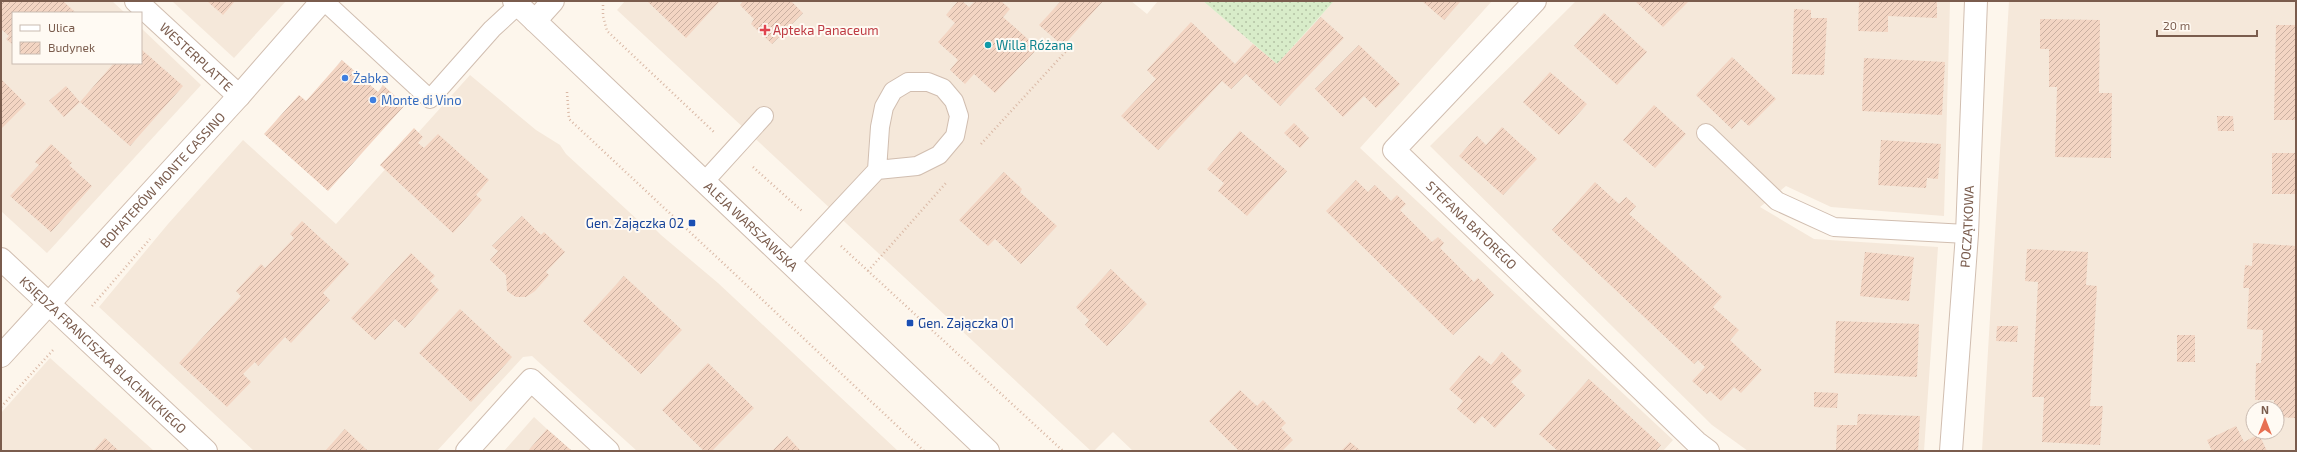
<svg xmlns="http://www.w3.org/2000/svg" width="2297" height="452" viewBox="0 0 2297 452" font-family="'Exo 2',sans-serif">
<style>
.residential{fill:#f5e8da;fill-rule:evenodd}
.grass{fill:url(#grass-dots)}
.building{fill:url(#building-hatch)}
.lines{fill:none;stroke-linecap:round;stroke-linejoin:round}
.service-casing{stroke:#d1beb0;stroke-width:20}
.minor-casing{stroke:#d1beb0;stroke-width:24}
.tertiary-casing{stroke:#d1beb0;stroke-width:24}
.path{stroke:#d9b8a5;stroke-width:2.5;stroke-dasharray:1 3;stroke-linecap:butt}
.service{stroke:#fff;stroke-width:18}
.minor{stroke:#fff;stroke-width:22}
.tertiary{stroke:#fff;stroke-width:22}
.health-dot{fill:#e0444e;stroke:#fffaf3;stroke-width:1.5}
.culture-dot{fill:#0f9aa8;stroke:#fffaf3;stroke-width:1.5}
.shop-dot{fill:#3f7fe0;stroke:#fffaf3;stroke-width:1.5}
.transit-dot{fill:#1a4fb4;stroke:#fffaf3;stroke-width:1.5}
.labels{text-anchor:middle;stroke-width:4;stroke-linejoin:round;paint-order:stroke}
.health-label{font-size:13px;fill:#be3a42;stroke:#fffaf3;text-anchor:start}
.culture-label{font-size:13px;fill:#0d838f;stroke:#fffaf3;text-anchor:start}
.street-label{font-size:13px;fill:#7a5c4d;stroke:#fffaf3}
.shop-label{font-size:13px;fill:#366cbe;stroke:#fffaf3;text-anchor:start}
.transit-label{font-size:13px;fill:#164399;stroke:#fffaf3;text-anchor:end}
</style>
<defs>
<pattern id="grass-dots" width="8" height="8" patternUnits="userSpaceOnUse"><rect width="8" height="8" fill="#d8ecc9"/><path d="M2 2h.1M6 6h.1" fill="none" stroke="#b4c2a5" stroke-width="1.8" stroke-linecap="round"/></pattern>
<pattern id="building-hatch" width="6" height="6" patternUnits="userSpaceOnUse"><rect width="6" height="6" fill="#f3d5c3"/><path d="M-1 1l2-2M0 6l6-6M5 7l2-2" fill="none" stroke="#cab0a1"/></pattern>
</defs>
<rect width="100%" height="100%" fill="#fdf6ec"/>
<g class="residential">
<polygon points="1,1 112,1 125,13 13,13 13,63 141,63 141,28 201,85 47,253 1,211"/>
<polygon points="172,1 286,1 234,58"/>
<polygon points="625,1 1131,1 1147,14 1158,1 1203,1 1277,64 1334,1 1492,1 1360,148 1673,440 1663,451 1133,451 1113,432 1094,451 1091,451 617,10"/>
<polygon points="1576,1 1950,1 1944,216 1831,207 1786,186 1760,207 1814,239 1938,247 1924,451 1748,451 1712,425 1430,146"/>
<path d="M2009 1H2296V451H1982ZM2253 408H2277V432H2253Z"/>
<polygon points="470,75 536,130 560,145 566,154 640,222 645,219 661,235 718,283 898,451 637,451 532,356 523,357 437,451 254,451 99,307 168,224 243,140 336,224"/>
<polygon points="50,358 154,451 1,451 1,413"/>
<polygon points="534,417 547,429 572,451 504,451"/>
</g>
<polygon class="grass" points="1203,1 1334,1 1277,64"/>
<g class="building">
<polygon points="1,1 63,1 76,13 13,13 13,45 6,39 9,36 1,29"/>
<polygon points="207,1 235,1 223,15"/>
<polygon points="647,1 720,1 686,38"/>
<polygon points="743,1 791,1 803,13 772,44 751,24 754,19 740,5"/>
<polygon points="958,1 962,1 969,7 975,1 1001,1 1010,9 1003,17 1038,48 995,93 974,74 965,84 950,70 958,60 938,42 955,23 946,15"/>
<polygon points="1061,1 1103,1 1063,46 1039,25"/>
<polygon points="1422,1 1461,1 1444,20"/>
<polygon points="1635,1 1689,1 1663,27"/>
<polygon points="1859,1 1937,1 1937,18 1888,16 1888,32 1858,31"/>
<polygon points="1794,9 1811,10 1811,18 1827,18 1824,75 1792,74"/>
<polygon points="1604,13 1647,52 1617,85 1574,46"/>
<polygon points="1321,17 1344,38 1280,106 1246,74 1231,89 1222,81 1158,150 1121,116 1156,79 1147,70 1191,22 1235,64 1253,44 1277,64"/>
<polygon points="2040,19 2100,20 2099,93 2112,93 2111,158 2055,157 2057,87 2049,87 2049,49 2040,49"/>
<polygon points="2276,25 2296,25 2296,120 2274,120"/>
<polygon points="1359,45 1400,84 1376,108 1364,96 1343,117 1315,89"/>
<polygon points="141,49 183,86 130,146 80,102 64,117 49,101 66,86 80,102 114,63 141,63"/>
<polygon points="1732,57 1776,99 1749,126 1741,119 1732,129 1696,95"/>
<polygon points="1864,58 1945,62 1942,115 1862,111"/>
<polygon points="342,60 378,92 383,85 405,105 328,191 264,134 299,95 306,101"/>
<polygon points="1550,72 1587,104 1559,135 1523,102"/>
<polygon points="1,79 26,104 1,129"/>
<polygon points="1654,105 1686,134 1655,168 1623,140"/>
<polygon points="2217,116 2233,116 2234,131 2218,131"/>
<polygon points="1294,123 1309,138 1300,148 1284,133"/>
<polygon points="1502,127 1537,159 1503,195 1459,156 1477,136 1486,145"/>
<polygon points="414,128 423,137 418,143 424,148 438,134 489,180 476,195 482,200 453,233 380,165"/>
<polygon points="1240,131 1287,171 1247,216 1218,191 1224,183 1207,169"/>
<polygon points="1881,140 1941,144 1938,179 1927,178 1926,188 1878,185"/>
<polygon points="51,144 72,163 69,165 92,186 51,232 10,196 39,165 35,162"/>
<rect x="2272" y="153" width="24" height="41"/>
<polygon points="1004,172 1022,189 1020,192 1057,226 1021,264 995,239 988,246 959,220"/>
<polygon points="1356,180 1368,192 1375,185 1391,201 1397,195 1406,204 1400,210 1432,242 1438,237 1444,243 1440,248 1474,282 1478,278 1494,295 1453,335 1326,211"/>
<polygon points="1595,182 1619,204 1626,197 1636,206 1629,214 1722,297 1713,307 1739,330 1730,340 1762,370 1741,393 1734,387 1721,401 1710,391 1707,394 1692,381 1705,367 1698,360 1694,364 1552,230"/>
<polygon points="522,216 541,235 544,232 565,252 546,272 549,275 535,291 526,297 516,297 507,291 506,275 490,260 498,251 492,246"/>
<polygon points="302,221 349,264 323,293 330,300 291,343 285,337 258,366 255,362 243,374 251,382 227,407 179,363 241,296 236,291 261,264 265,268 294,238 290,234"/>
<polygon points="2253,243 2296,246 2296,418 2277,417 2277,408 2274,408 2274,400 2255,400 2256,363 2261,363 2263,330 2247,329 2249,288 2243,288 2245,265 2252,266"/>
<polygon points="2027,249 2088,252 2086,285 2097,286 2090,406 2103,406 2100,445 2042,442 2044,397 2032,397 2038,282 2025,281"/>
<polygon points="1865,252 1914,257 1909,301 1860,296"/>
<polygon points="411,253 435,276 430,281 439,290 405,328 395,319 375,340 351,318"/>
<polygon points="1111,269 1147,304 1107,346 1085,325 1089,320 1076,307"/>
<polygon points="624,276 682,330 641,374 583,321"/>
<polygon points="460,309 512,357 471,402 419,353"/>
<polygon points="1836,321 1919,324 1917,377 1834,373"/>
<polygon points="1997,326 2018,326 2017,342 1996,341"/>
<rect x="2177" y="335" width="18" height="27"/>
<polygon points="1502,352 1522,371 1511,382 1525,395 1495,428 1482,416 1475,424 1457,409 1463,401 1449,389 1479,355 1491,365"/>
<polygon points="708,363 754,408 712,451 704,451 662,410"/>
<polygon points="1589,379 1661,445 1656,451 1558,451 1539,434"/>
<polygon points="1240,390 1257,406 1263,400 1286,423 1281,428 1293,440 1282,451 1239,451 1209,421"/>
<polygon points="1814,392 1838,393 1837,408 1814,407"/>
<polygon points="1858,414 1920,416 1918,451 1836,451 1837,425 1857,425"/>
<polygon points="2236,426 2244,442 2259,434 2267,451 2212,451 2207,440"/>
<polygon points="345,429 368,451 325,451"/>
<polygon points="547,429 572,451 528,451"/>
<polygon points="787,436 801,451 772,451"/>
<polygon points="105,438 119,451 93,451"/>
<polygon points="1350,442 1361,451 1341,451"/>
</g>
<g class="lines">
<g class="service-casing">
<g id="service">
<polyline points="324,1 430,99 492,29 518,5"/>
<polyline points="1706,133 1777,201 1834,227 1967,234"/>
<polyline points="704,182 764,116"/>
<polyline points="789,264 877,170 880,127 884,107 893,91 908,82 928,82 943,88 954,101 959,116 955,136 939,155 917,166 877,170"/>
</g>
</g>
<g class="minor-casing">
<g id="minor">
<path id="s1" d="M136 1 239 96"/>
<path id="s2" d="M1535 1 1394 150 1696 442 1708 451"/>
<polyline points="535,21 553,1"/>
<path id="s3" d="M1 259 206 451"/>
<path id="s4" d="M1 356 239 96 322 1"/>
<polyline points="467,451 531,380 608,451"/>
<path id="s5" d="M1951 451 1967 234 1976 1"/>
</g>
</g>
<g class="tertiary-casing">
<g id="tertiary">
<path id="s6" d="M514 1 988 451"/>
</g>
</g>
<g class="path">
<polyline points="603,1 603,16 607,31 714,132"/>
<polyline points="567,92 569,119 924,451"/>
<polyline points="981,144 1069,48"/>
<polyline points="753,167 802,211"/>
<polyline points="841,246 1063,451"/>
<polyline points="868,271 946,183"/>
<polyline points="92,306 150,239"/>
<polyline points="1,407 54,349"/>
</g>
<use href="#service" class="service"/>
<use href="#minor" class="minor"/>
<use href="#tertiary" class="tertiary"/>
</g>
<path class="health-dot" d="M763 24h4v4h4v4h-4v4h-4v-4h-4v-4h4z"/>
<circle class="culture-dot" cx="988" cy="45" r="4"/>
<g class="shop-dot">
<circle cx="345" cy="78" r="4"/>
<circle cx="373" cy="100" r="4"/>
</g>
<g class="transit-dot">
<rect x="688" y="219" width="8" height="8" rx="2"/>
<rect x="906" y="319" width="8" height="8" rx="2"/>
</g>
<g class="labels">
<g class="health-label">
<text x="773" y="35">Apteka Panaceum</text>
</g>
<g class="culture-label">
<text x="996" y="50">Willa Różana</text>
</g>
<g class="street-label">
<text dy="5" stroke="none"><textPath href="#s1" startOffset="82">WESTERPLATTE</textPath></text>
<text dy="5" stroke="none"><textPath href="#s4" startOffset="239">BOHATERÓW MONTE CASSINO</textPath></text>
<text dy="5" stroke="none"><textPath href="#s2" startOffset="313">STEFANA BATOREGO</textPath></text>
<text dy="5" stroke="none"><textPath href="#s6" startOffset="327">ALEJA WARSZAWSKA</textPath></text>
<text dy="5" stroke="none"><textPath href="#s5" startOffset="225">POCZĄTKOWA</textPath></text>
<text dy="5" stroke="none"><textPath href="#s3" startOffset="140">KSIĘDZA FRANCISZKA BLACHNICKIEGO</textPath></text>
</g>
<g class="shop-label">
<text x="353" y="83">Żabka</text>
<text x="381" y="105">Monte di Vino</text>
</g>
<g class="transit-label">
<text x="684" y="228">Gen. Zajączka 02</text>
<text x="918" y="328" text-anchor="start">Gen. Zajączka 01</text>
</g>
</g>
<rect width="2297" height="452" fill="none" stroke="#7a5c4d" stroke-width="4"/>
<rect x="12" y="12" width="130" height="52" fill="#fffaf3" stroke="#cabbb1"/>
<rect x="20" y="25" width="20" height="6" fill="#ffffff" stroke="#cabbb1"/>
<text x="48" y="32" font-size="12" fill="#7a5c4d">Ulica</text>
<rect x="20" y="42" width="20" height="12" fill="url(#building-hatch)" stroke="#cabbb1"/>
<text x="48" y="52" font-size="12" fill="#7a5c4d">Budynek</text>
<g transform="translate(2265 420)"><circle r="19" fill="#fffaf3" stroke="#cabbb1"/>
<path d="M0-3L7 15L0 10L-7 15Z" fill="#e76f51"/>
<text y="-6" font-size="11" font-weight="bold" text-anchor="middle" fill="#7a5c4d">N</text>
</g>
<path d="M2157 30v6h100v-6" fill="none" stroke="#7a5c4d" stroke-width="2"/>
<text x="2163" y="30" font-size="12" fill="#7a5c4d" stroke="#fffaf3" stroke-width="3" paint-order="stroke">20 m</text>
</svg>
